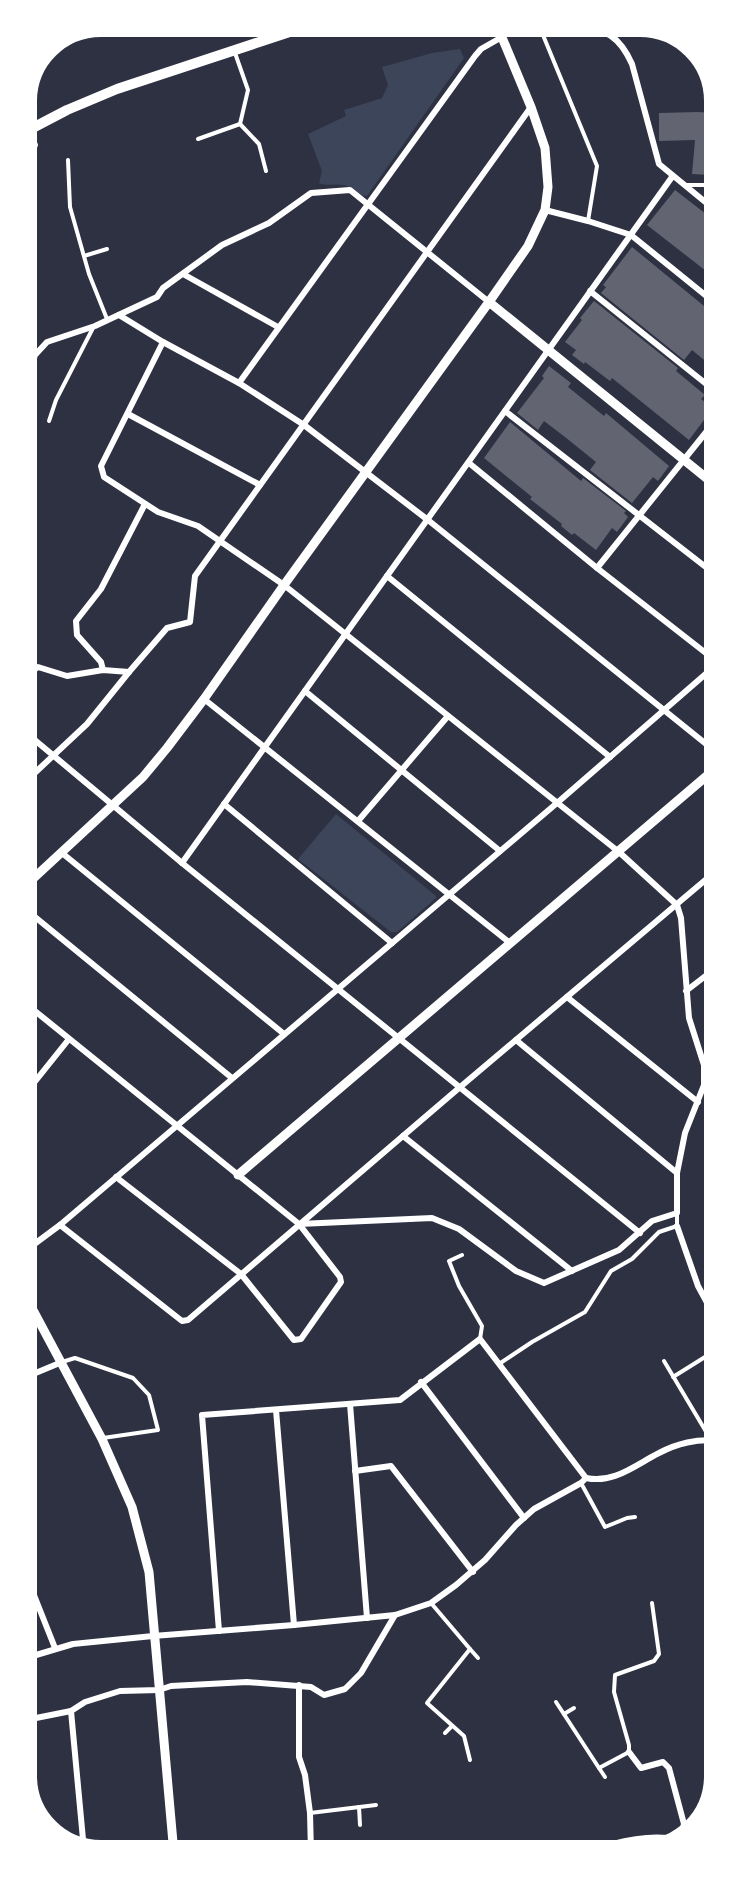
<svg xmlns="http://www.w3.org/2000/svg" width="741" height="1877" viewBox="0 0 741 1877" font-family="Lato,sans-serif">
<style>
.green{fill:#3c4559}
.building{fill:#626471}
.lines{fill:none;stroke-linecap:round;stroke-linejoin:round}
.service{stroke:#fff;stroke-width:4}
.minor{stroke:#fff;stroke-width:6}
.tertiary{stroke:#fff;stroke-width:9}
.primary{stroke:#fff;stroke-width:10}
.rim{fill:none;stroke:#fff;stroke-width:8}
</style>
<rect width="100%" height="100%" fill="#2d3142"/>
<g class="green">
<path d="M460 49 464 58 367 196C357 196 352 187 344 185 335 183 327 187 319 183L322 171 308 134 346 116 344 110 382 98 388 85 382 67 432 53Z"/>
<polygon points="336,814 436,896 436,898 397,932 391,932 298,859"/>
</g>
<g class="building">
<polygon points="698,112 715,113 715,135 711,175 692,174 695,140 659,141 659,113"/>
<polygon points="675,190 715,221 715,278 647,225"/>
<polygon points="632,247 715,315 715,369 692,350 684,360 601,293 606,287 603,285"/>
<polygon points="594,301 678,368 676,371 705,395 701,399 713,408 689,440 612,378 610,381 585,362 584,364 572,355 576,350 565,342 582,320 580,318"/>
<polygon points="549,366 571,383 568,387 604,416 606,413 669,466 658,481 653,477 632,503 590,470 596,462 565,437 544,421 538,430 517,413 544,378 542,376"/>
<polygon points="510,422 581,481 583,478 626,511 624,513 628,517 617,532 612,528 596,550 574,533 572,535 561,526 562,524 530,499 532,497 484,458"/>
</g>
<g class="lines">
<g class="service">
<polyline points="538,23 597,166 588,221"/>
<polyline points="240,124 259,144 266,171"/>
<polyline points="198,139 240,124 248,90 235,53"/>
<polyline points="68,160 70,207 89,274 107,319"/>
<polyline points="23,176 36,145 31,132"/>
<polyline points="686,185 715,185"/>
<polyline points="84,256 107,249"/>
<polyline points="49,421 56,400 94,326"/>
<polyline points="462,1255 449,1261 459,1286 482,1326 480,1339"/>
<polyline points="664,1361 711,1440"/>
<polyline points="62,1362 75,1358 133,1378 149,1395 158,1430 103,1438"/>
<polyline points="499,1364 532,1342 585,1312 611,1271 632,1259 659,1232 677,1226 677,1213"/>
<polyline points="673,1377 705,1357"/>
<polyline points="581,1483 605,1527 627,1518 635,1517"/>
<polyline points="431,1603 470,1649 427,1703 464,1736 470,1760"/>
<polyline points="470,1649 478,1658"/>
<polyline points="556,1702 599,1768 629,1752 629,1745 614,1692 615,1675 654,1661 659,1654 652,1603"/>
<polyline points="564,1714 574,1708"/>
<polyline points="445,1733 452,1726"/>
<polyline points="599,1768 605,1777"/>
<polyline points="359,1807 360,1825"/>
<polyline points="310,1813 376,1805"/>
</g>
<g class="minor">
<path d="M574 23C605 31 618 33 632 64L659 164 715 210"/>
<polyline points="545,210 588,221 631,235 715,303"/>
<polyline points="183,274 278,327"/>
<polyline points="590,291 715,391"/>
<polyline points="119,315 163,342 239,383 304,425 428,520 716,752"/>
<polyline points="163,342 101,466 104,477 158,512 198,526 284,585 619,852 677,905 681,918 689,1018 704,1065 704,1085 685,1133 677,1173 677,1213 652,1221 619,1250 544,1283 516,1271 459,1229 432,1218 299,1224"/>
<polyline points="239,383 475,56 481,49 502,37"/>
<polyline points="505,411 716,575"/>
<polyline points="128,414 260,485"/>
<polyline points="23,429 28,412 30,370 35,355 47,342 95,326 157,297 163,288 222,245 269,223 311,193 350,190 489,302"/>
<polyline points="469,463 597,568 716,661"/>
<polyline points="597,568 715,421"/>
<polyline points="387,576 610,757"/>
<polyline points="103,670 101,662 77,635 76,621 101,589 145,504"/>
<polyline points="24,691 28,674 38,667 67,676 103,670 129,672"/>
<polyline points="305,691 500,851"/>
<polyline points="204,699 510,943"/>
<polyline points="24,731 182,863 640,1233"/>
<polyline points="24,783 87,724 129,672 167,628 190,622 195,576 531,107"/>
<polyline points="224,804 392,943"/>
<polyline points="358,821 448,716"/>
<polyline points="62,853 284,1034"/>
<polyline points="182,863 672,177"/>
<polyline points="24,908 232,1078"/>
<polyline points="686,991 708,974 717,976"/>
<polyline points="567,997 698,1102"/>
<polyline points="25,1003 299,1224 340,1277 341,1282 301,1339 294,1340 241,1274 116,1177"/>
<polyline points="516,1040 677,1173"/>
<polyline points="25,1094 69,1039"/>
<polyline points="403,1136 572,1271"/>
<polyline points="60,1225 182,1321 188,1320 459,1088 716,871"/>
<polyline points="677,1226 698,1286 717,1321"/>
<polyline points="25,1251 60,1225 557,803 716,665"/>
<polyline points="26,1377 62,1362"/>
<polyline points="421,1382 524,1518"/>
<polyline points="350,1404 367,1618"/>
<polyline points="276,1410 294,1625"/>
<polyline points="355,1471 391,1466 473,1572"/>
<polyline points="26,1575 55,1648"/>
<path d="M219 1631 202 1415 400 1400 480 1339 586 1478C614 1484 635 1465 659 1453 676 1444 698 1438 718 1441"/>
<polyline points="26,1658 73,1644 153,1636 294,1625 395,1615 431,1603 456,1585 485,1560 516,1525 534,1509 581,1483 586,1478"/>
<polyline points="299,1685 299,1757 305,1775 310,1813 311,1853"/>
<polyline points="71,1711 84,1850"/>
<polyline points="26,1720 71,1711 85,1702 120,1691 159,1690 171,1686 247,1682 311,1687 324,1695 345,1689 361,1673 395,1615"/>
<polyline points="629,1752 641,1768 663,1762 669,1768 684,1824 680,1840"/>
<path d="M593 1851C618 1840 653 1834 680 1840"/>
</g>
<g class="tertiary">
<polyline points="489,302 715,485"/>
<polyline points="24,887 143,777 167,748 204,699 284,585 489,302 528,246 545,210 548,187 545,148 531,107 496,23"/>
<polyline points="238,1175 716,768"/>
<polyline points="25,1295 102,1439 132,1507 149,1572 174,1854"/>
</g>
<polyline class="primary" points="23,133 67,110 117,89 317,23"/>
</g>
<path d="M0 0H741V1877H0ZM101 33H640A68 68 0 0 1 708 101V1776A68 68 0 0 1 640 1844H101A68 68 0 0 1 33 1776V101A68 68 0 0 1 101 33Z" fill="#fff" fill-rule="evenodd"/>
<path class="rim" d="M101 33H640A68 68 0 0 1 708 101V1776A68 68 0 0 1 640 1844H101A68 68 0 0 1 33 1776V101A68 68 0 0 1 101 33Z"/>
</svg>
